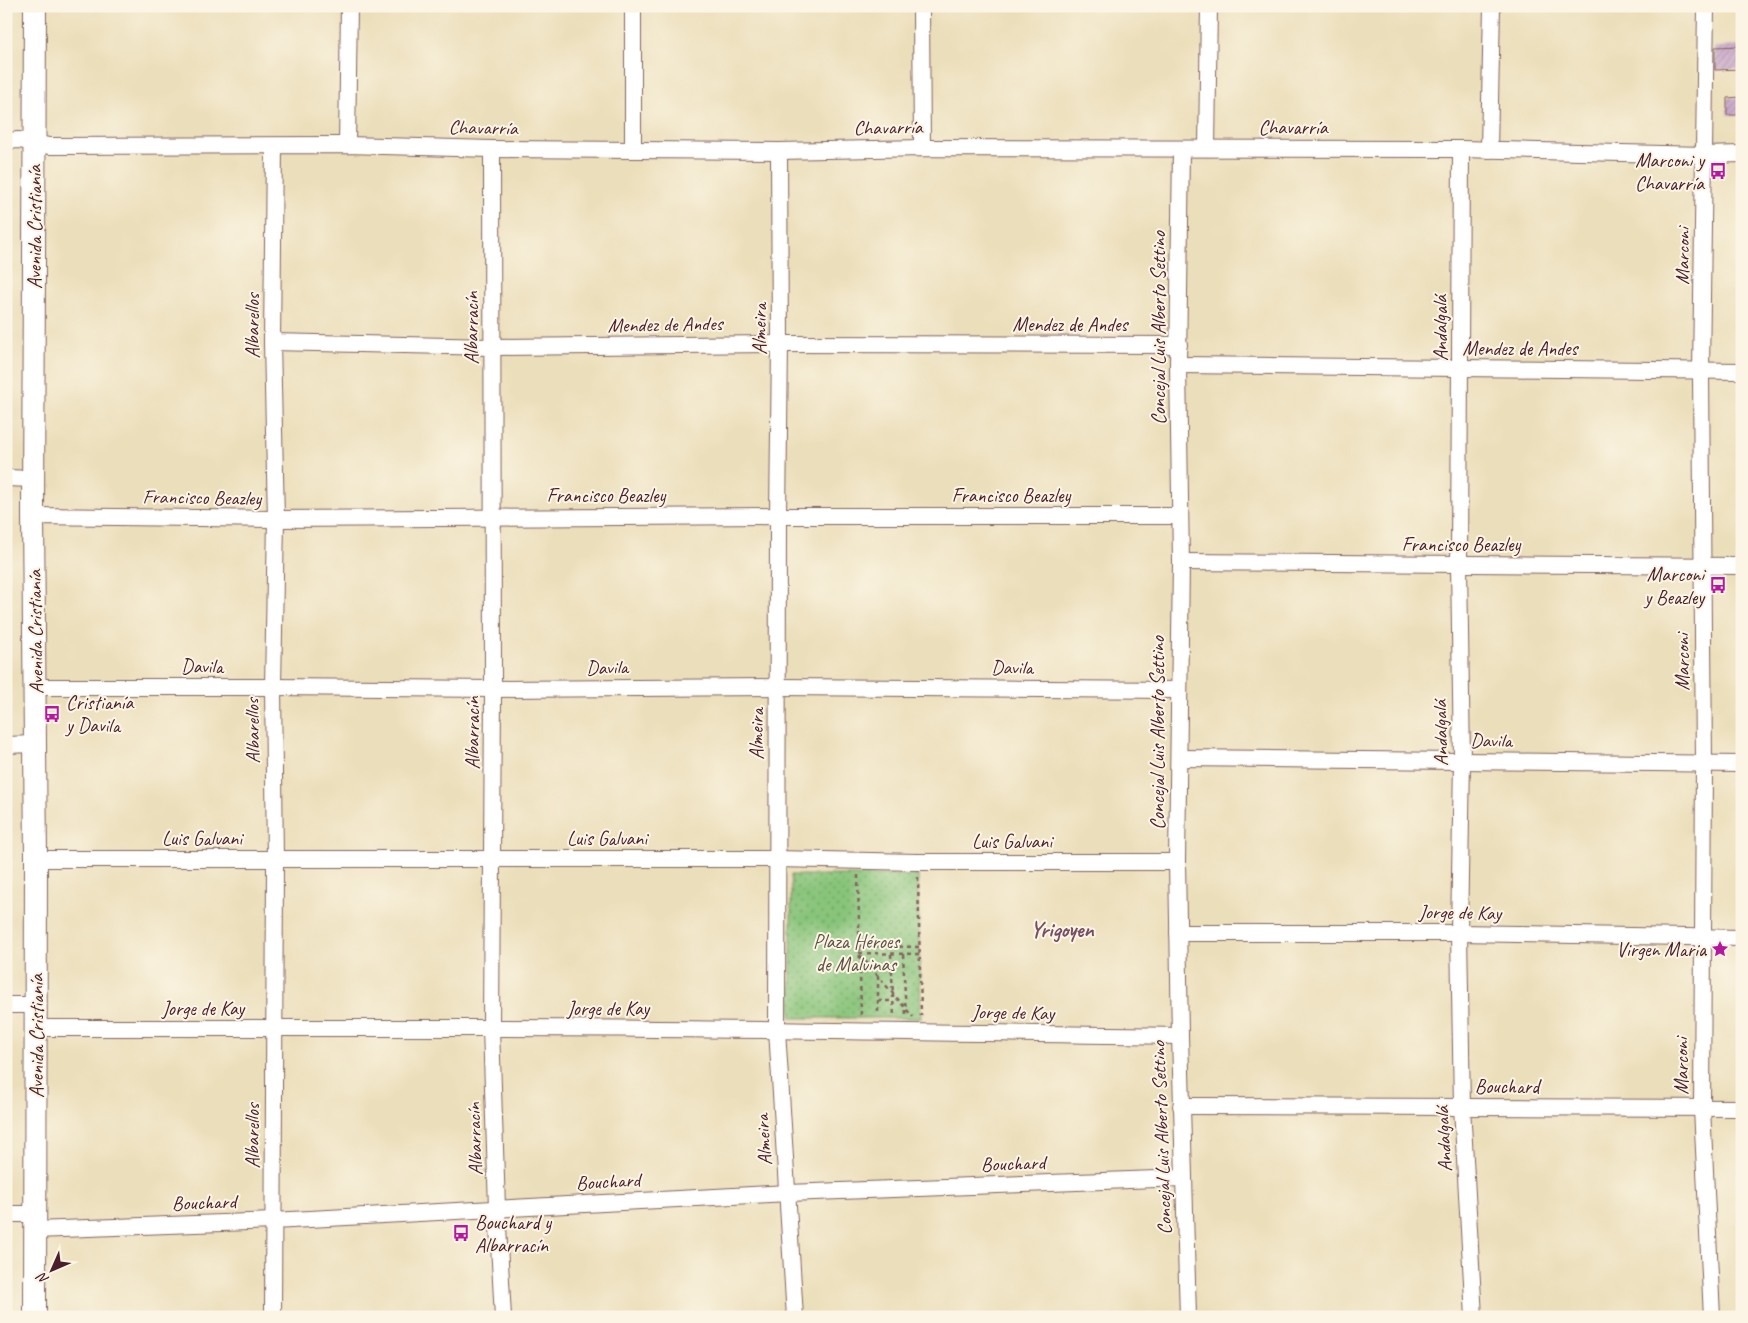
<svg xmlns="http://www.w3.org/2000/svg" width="1748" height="1323" viewBox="0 0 1748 1323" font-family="Caveat,sans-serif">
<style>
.park{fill:url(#park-dots);stroke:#697252}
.building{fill:url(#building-hatch)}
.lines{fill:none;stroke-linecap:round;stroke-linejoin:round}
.street-casing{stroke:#82625d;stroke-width:18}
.secondary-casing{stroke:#82625d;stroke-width:24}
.path{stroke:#82625d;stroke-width:2.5;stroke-dasharray:4 4;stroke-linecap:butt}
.street{stroke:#fff;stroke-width:16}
.secondary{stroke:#fff;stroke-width:22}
.labels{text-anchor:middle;stroke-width:4;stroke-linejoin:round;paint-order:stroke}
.street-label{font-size:20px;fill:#4a1f2b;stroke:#fcf5e5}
.poi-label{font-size:20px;fill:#4a1f2b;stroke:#fcf5e5;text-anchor:end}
.park-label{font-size:20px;fill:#5d5143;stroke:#fcf5e5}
.quarter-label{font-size:22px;font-weight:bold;fill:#764e63;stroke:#fcf5e5}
</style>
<defs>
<pattern id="park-dots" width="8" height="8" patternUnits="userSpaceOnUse" patternTransform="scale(1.25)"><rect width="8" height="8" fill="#88c47a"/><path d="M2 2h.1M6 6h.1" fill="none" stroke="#719f64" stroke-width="1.8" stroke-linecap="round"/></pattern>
<pattern id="building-hatch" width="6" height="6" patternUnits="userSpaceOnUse" patternTransform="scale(1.25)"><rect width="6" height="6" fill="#c8a5ca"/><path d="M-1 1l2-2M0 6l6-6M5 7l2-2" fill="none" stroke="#a486a4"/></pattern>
</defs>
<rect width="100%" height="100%" fill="#fcf5e5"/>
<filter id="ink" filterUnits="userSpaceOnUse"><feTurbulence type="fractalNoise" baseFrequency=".02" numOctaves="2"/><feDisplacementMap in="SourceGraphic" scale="10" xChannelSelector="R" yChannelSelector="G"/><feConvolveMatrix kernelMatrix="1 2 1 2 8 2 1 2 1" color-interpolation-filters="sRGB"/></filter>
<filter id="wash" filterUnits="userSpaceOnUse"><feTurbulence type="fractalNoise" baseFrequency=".0096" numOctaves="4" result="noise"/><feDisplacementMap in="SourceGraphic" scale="20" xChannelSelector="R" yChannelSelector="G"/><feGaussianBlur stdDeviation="1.12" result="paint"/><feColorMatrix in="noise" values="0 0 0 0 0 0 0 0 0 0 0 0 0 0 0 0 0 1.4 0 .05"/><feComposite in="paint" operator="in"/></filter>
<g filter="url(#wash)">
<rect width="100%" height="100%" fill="#ebdeba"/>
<polygon class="park" points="791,875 918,875 921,1018 791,1018"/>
<g id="blocks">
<g class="building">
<polygon points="1741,46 1742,69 1715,70 1715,47"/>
<polygon points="1741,97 1741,115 1727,115 1727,98"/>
</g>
</g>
</g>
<g filter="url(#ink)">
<use href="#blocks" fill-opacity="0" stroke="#82625d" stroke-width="1"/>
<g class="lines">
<g class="street-casing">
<g id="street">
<polyline points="633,6 633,150"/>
<polyline points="921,6 922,148"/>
<polyline points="1706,6 1701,371 1704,765 1702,1108 1712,1317"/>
<polyline points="6,141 19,140 49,146 347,145 492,149 779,151 922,148 1461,149 1704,155 1742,154"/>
<polyline points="347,145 349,6"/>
<polyline points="1207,148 1209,6"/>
<polyline points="492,149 493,689 491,1028 497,1208 503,1317"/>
<polyline points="1181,149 1178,365 1181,562 1177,862 1180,1036 1188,1317"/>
<polyline points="1461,149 1459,565 1462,761 1459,933 1462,1107 1474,1317"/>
<polyline points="1489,150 1492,6"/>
<polyline points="779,151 780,344 778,516 777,1030 795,1317"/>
<polyline points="272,342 492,347 780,344 1179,345"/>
<polyline points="1178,365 1742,371"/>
<polyline points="6,478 33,479"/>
<polyline points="33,516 276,519 778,516 1179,516"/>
<polyline points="1181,562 1742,566"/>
<polyline points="36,687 273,687 493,689 777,687 1178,690"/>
<polyline points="6,745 34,744"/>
<polyline points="1179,758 1742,764"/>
<polyline points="36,859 776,859 918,862 1177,862"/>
<polyline points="1178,933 1459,933 1742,938"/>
<polyline points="6,1005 36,1005"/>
<path d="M36 1028C188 1029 339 1029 490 1028 720 1028 950 1033 1180 1036"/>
<polyline points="1181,1106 1742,1108"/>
<polyline points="6,1214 36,1214"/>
<polyline points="35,1230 273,1221 788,1193 1183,1178"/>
<polyline points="273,1317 275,860 273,687 276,519 272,342 274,146"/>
</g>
</g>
<g class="secondary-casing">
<polyline id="secondary" points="35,6 33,516 36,859 35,1317"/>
</g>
<g class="path">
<polyline points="858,875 861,1017"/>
<polyline points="918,877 921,1016"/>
<polyline points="859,946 920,947"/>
<polyline points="859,953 920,954"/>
<polyline points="891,954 894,1017"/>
<polyline points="903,954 906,1017"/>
<polyline points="860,955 913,1017"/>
<polyline points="878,976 878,1016"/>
<polyline points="878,1001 893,1001"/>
</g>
<use href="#street" class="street"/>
<use href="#secondary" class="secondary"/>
</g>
</g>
<defs>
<g id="bus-bare" transform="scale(1.35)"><path d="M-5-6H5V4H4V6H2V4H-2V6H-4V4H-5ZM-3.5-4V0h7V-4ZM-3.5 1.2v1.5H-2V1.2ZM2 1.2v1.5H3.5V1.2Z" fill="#b5179e" stroke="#fcf5e5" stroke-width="2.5" paint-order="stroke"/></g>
<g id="sight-bare" transform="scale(1.35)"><path d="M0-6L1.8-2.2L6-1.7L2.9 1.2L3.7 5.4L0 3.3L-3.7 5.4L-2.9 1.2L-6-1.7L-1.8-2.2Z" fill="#b5179e" stroke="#fcf5e5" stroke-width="2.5" paint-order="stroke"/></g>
</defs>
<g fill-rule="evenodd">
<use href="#bus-bare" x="1718" y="171"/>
<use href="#bus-bare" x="1718" y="585"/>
<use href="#bus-bare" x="52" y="714"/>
<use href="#sight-bare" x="1720" y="949"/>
<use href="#bus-bare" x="461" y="1233"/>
</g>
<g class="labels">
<g class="street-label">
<text transform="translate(483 127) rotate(1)" y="7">Chavarría</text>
<text transform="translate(888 127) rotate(-1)" y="7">Chavarría</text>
<text x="1293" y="134">Chavarría</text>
<text transform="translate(34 227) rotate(-90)" y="7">Avenida Cristianía</text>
<text transform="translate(1682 256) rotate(-89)" y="7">Marconi</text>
<text transform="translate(665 324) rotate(-1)" y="7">Mendez de Andes</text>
<text x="1070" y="331">Mendez de Andes</text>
<text transform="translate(252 326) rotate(-90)" y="7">Albarellos</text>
<text transform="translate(471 328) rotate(-90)" y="7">Albarracín</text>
<text transform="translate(1158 328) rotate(-90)" y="7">Concejal Luis Alberto Settino</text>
<text transform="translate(1440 328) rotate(-90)" y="7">Andalgalá</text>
<text transform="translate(759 329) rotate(-90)" y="7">Almeira</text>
<text x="1520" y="355">Mendez de Andes</text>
<text x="606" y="502">Francisco Beazley</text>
<text x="1011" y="502">Francisco Beazley</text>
<text transform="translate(202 497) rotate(1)" y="7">Francisco Beazley</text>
<text x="1461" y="551">Francisco Beazley</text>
<text transform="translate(35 632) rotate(-91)" y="7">Avenida Cristianía</text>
<text transform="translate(1682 662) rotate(-90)" y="7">Marconi</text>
<text x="202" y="673">Davila</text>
<text transform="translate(607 667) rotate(-1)" y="7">Davila</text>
<text transform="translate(1012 667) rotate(1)" y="7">Davila</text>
<text transform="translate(252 731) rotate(-91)" y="7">Albarellos</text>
<text transform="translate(472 733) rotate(-90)" y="7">Albarracín</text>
<text transform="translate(1157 733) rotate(-90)" y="7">Concejal Luis Alberto Settino</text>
<text transform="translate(1440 733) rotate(-91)" y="7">Andalgalá</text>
<text transform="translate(756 734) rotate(-90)" y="7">Almeira</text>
<text transform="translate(1491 740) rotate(1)" y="7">Davila</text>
<text x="202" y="845">Luis Galvani</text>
<text x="607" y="845">Luis Galvani</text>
<text x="1012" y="848">Luis Galvani</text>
<text transform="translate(1460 912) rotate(1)" y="7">Jorge de Kay</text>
<text x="203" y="1015">Jorge de Kay</text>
<text x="608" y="1015">Jorge de Kay</text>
<text transform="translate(1013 1012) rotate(1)" y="7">Jorge de Kay</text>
<text transform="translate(36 1036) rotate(-90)" y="7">Avenida Cristianía</text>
<text transform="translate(1681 1066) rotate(-90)" y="7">Marconi</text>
<text x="1507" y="1093">Bouchard</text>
<text transform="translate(252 1136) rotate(-90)" y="7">Albarellos</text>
<text transform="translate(1161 1138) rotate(-92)" y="7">Concejal Luis Alberto Settino</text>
<text transform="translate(474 1139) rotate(-92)" y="7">Albarracín</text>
<text transform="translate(1443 1139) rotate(-93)" y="7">Andalgalá</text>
<text transform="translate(763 1140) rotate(-94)" y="7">Almeira</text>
<text transform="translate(1013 1163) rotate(-2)" y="7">Bouchard</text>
<text transform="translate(608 1181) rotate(-3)" y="7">Bouchard</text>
<text transform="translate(204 1202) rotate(-2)" y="7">Bouchard</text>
</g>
<g class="poi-label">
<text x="1704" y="167">Marconi y<tspan x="1704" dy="23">Chavarría</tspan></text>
<text x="1704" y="581">Marconi<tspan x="1704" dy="23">y Beazley</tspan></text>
<text x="66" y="709" text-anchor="start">Cristianía<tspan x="66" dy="23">y Davila</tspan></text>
<text x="1706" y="956">Virgen Maria</text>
<text x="475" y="1229" text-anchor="start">Bouchard y<tspan x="475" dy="23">Albarracín</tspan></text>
</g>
<g class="park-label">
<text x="856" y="948">Plaza Héroes<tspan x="856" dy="23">de Malvinas</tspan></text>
</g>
<g class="quarter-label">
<text x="1062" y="937">Yrigoyen</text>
</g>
</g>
<rect width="1748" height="1323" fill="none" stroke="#fcf5e5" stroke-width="25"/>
<g transform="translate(52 1270) rotate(225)" stroke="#fcf5e5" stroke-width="4" paint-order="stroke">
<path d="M0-4L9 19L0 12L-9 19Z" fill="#4a1f2b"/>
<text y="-8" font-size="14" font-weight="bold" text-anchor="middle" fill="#4a1f2b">N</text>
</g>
</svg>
